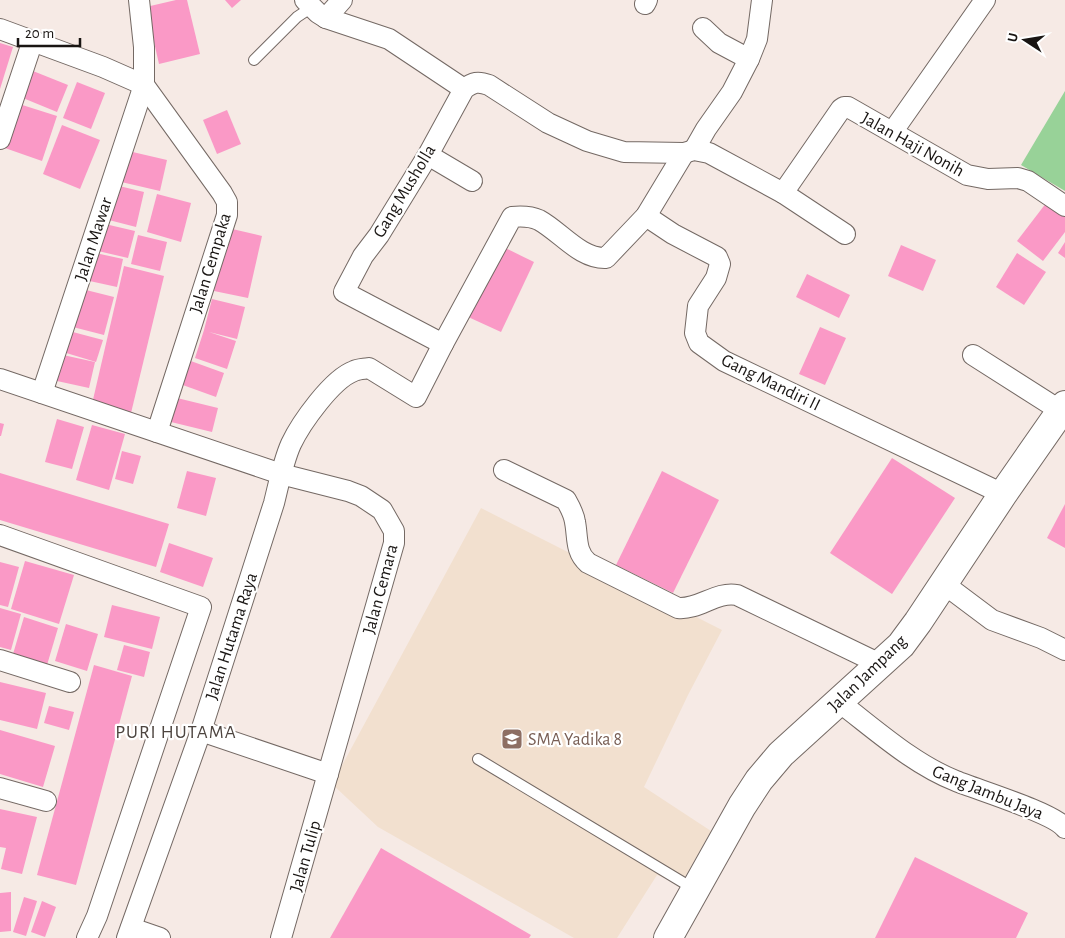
<svg xmlns="http://www.w3.org/2000/svg" width="1065" height="938" viewBox="0 0 1065 938" font-family="'Alegreya Sans',sans-serif">
<style>
.education{fill:#f2e0cf}
.green{fill:#98d298}
.building{fill:#fa99c6}
.lines{fill:none;stroke-linecap:round;stroke-linejoin:round}
.lane-casing{stroke:#746964;stroke-width:12}
.street-casing{stroke:#746964;stroke-width:22}
.secondary-casing{stroke:#746964;stroke-width:30}
.lane{stroke:#fff;stroke-width:10}
.street{stroke:#fff;stroke-width:20}
.secondary{stroke:#fff;stroke-width:28}
.labels{text-anchor:middle;stroke-width:4.5;stroke-linejoin:round;paint-order:stroke}
.street-label{font-size:18px;fill:#191513;stroke:#fff}
.education-label{font-size:18px;fill:#785e54;stroke:#fff;text-anchor:start}
.neighbourhood-label{font-size:19px;letter-spacing:1px;fill:#4d443f;stroke:#fff}
</style>
<rect width="100%" height="100%" fill="#f6eae5"/>
<polygon class="education" points="481,508 722,630 688,695 644,787 711,831 681,884 657,875 617,938 574,938 378,827 332,784"/>
<polygon class="green" points="1065,91 1065,191 1021,165"/>
<g class="building">
<polygon points="176,0 187,0 200,54 159,64 146,7"/>
<polygon points="225,0 241,0 232,8"/>
<polygon points="0,43 13,47 0,89"/>
<polygon points="28,69 68,85 57,112 18,96"/>
<polygon points="77,82 105,93 91,129 63,118"/>
<polygon points="16,103 57,116 42,161 2,147"/>
<polygon points="227,110 241,144 217,154 203,120"/>
<polygon points="62,125 100,140 80,189 43,174"/>
<polygon points="124,150 167,160 160,191 117,181"/>
<polygon points="115,185 144,192 136,227 105,219"/>
<polygon points="157,194 191,203 181,242 147,232"/>
<polygon points="1050,198 1065,210 1065,232 1043,261 1017,241"/>
<polygon points="105,224 135,231 128,258 98,251"/>
<polygon points="228,228 262,236 248,298 214,291"/>
<polygon points="138,235 167,242 160,271 131,264"/>
<polygon points="1065,242 1065,258 1058,253"/>
<polygon points="499,245 534,262 501,332 466,316"/>
<polygon points="901,245 936,260 923,291 888,276"/>
<polygon points="91,252 123,259 117,287 85,280"/>
<polygon points="1017,253 1046,272 1024,305 996,287"/>
<polygon points="124,266 164,276 131,413 92,404"/>
<polygon points="807,274 850,295 839,318 796,297"/>
<polygon points="78,288 114,297 104,335 69,326"/>
<polygon points="212,299 245,307 237,339 209,332 236,341 227,369 195,358 204,330"/>
<polygon points="820,327 846,338 825,385 799,374"/>
<polygon points="69,331 103,340 96,362 63,352"/>
<polygon points="63,355 95,362 89,388 57,381"/>
<polygon points="188,360 224,373 216,397 180,384"/>
<polygon points="177,398 218,408 212,432 171,422"/>
<polygon points="57,419 84,427 72,469 45,462"/>
<polygon points="0,423 4,424 1,436 0,436"/>
<polygon points="92,425 125,434 109,490 76,480"/>
<polygon points="122,451 141,456 133,484 115,479"/>
<polygon points="892,458 955,498 892,594 830,553"/>
<polygon points="187,471 216,478 206,516 177,508"/>
<polygon points="662,471 719,500 673,593 616,565"/>
<polygon points="0,473 169,524 156,567 0,520"/>
<polygon points="1065,504 1065,548 1047,538"/>
<polygon points="169,543 213,558 203,587 160,572"/>
<polygon points="25,561 74,575 59,624 11,609"/>
<polygon points="0,562 19,567 8,607 0,605"/>
<polygon points="112,605 160,617 152,649 104,637"/>
<polygon points="0,608 21,614 11,650 0,647"/>
<polygon points="24,617 58,628 47,665 13,654"/>
<polygon points="66,624 98,634 87,671 55,661"/>
<polygon points="124,645 150,652 144,677 117,670"/>
<polygon points="94,665 132,676 76,885 37,875"/>
<polygon points="0,682 46,693 37,729 0,720"/>
<polygon points="49,706 74,712 69,730 44,723"/>
<polygon points="0,730 55,746 43,787 0,774"/>
<polygon points="0,809 37,817 22,874 1,869 6,848 0,847"/>
<polygon points="381,848 531,935 529,938 330,938"/>
<polygon points="915,857 1028,913 1016,938 875,938"/>
<polygon points="11,892 11,931 0,932 0,893"/>
<polygon points="24,897 37,901 26,936 13,932"/>
<polygon points="42,901 56,907 45,937 31,932"/>
</g>
<g class="lines">
<g class="lane-casing">
<g id="lane">
<polyline points="254,60 297,17 312,7"/>
<polyline points="478,759 694,889"/>
</g>
</g>
<g class="street-casing">
<g id="street">
<polyline points="305,0 318,13 326,18 342,0"/>
<polyline points="645,4 647,0"/>
<polyline points="326,18 389,39 464,89"/>
<polyline points="703,28 719,43 749,59"/>
<polyline points="0,29 103,67 144,85 222,193 227,202 227,215 157,432"/>
<polyline points="893,131 985,0"/>
<polyline points="0,139 33,40"/>
<polyline points="694,150 706,129 732,92 749,59 757,39 762,0"/>
<polyline points="428,155 472,181"/>
<polyline points="783,193 845,234"/>
<polyline points="646,216 673,234 717,257 720,264 716,278 698,306 695,333 699,343 724,361 1003,494"/>
<path d="M443 344 344 292 363 256 379 235 428 155 464 89C473 82 478 81 489 85L548 123 587 141 624 152 684 153 694 150 709 153 783 193 841 109 844 107H848L967 175 988 179 1018 178 1028 181 1065 206"/>
<polyline points="973,355 1061,411"/>
<polyline points="0,379 281,474 348,491 361,496 382,510 394,531 394,543 281,938"/>
<polyline points="42,393 144,85 144,47 139,0"/>
<path d="M504 470 566 500C570 507 574 514 575 522 578 537 575 552 588 563L678 608C699 610 716 591 737 595L880 664"/>
<polyline points="0,535 201,607 97,916 87,938"/>
<polyline points="944,584 992,620 1041,638 1065,650"/>
<polyline points="0,660 70,682"/>
<path d="M839 702C876 730 913 764 956 781 978 790 1054 813 1065 828"/>
<polyline points="201,731 328,774"/>
<polyline points="0,788 46,801"/>
<polyline points="131,928 160,938"/>
<path d="M127 938 201 731 274 503C279 483 283 462 291 444 301 423 332 379 354 371 358 369 364 369 369 368L416 397 443 344 512 217C522 216 530 216 539 220 561 232 580 259 606 258L646 216 684 153"/>
</g>
</g>
<g class="secondary-casing">
<polyline id="secondary" points="668,938 742,806 759,780 781,754 901,645 918,622 1003,494 1065,405"/>
</g>
<use href="#lane" class="lane"/>
<use href="#street" class="street"/>
<use href="#secondary" class="secondary"/>
</g>
<defs>
<g id="school-square" transform="scale(1.125)"><rect x="-9" y="-9" width="18" height="18" rx="4" fill="#8d6e63" stroke="#fff"/><path d="M0-5L7-2L0 1L-7-2ZM-4 1L0 2.5L4 1V4Q0 6-4 4Z" fill="#fff"/></g>
</defs>
<g fill-rule="evenodd">
<use href="#school-square" x="512" y="739"/>
</g>
<g class="labels">
<g class="street-label">
<text transform="translate(913 144) rotate(29)" y="6">Jalan Haji Nonih</text>
<text transform="translate(404 191) rotate(-59)" y="6">Gang Musholla</text>
<text transform="translate(93 239) rotate(-72)" y="6">Jalan Mawar</text>
<text transform="translate(210 263) rotate(-73)" y="6">Jalan Cempaka</text>
<text transform="translate(771 382) rotate(26)" y="6">Gang Mandiri II</text>
<text transform="translate(380 589) rotate(-75)" y="6">Jalan Cemara</text>
<text transform="translate(231 636) rotate(-72)" y="6">Jalan Hutama Raya</text>
<text transform="translate(867 673) rotate(-44)" y="6">Jalan Jampang</text>
<text transform="translate(988 792) rotate(22)" y="6">Gang Jambu Jaya</text>
<text transform="translate(305 856) rotate(-74)" y="6">Jalan Tulip</text>
</g>
<g class="education-label">
<text x="528" y="745">SMA Yadika 8</text>
</g>
<g class="neighbourhood-label">
<text x="176" y="738">PURI HUTAMA</text>
</g>
</g>
<g transform="translate(1025 40) rotate(282)" stroke="#ffffff" stroke-width="4" paint-order="stroke">
<path d="M0-4L9 19L0 12L-9 19Z" fill="#191513"/>
<text y="-8" font-size="14" font-weight="bold" text-anchor="middle" fill="#191513">U</text>
</g>
<path d="M18 38v8h62v-8" fill="none" stroke="#191513" stroke-width="2.5"/>
<text x="25" y="38" font-size="15" fill="#191513" stroke="#ffffff" stroke-width="4" paint-order="stroke">20 m</text>
</svg>
